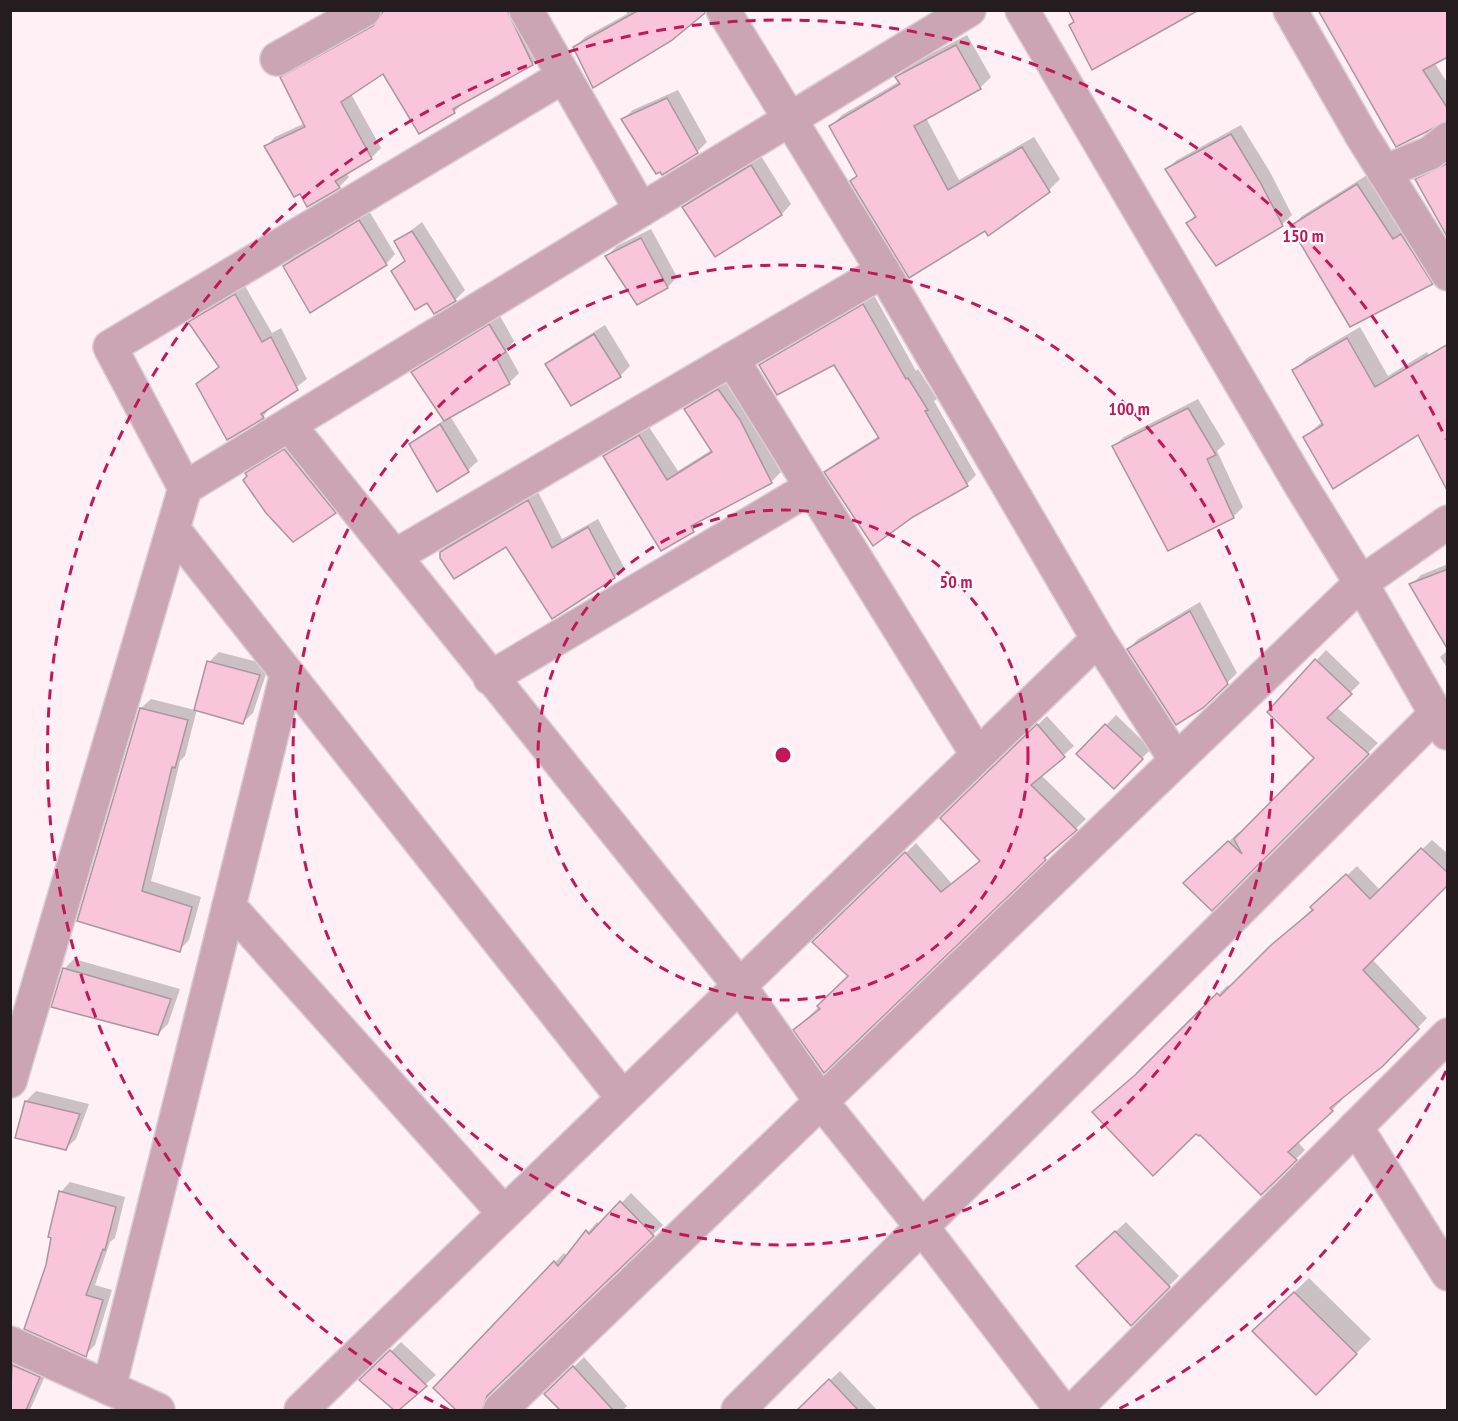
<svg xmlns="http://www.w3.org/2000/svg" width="1458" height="1421" viewBox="0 0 1458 1421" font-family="'PT Sans Narrow',sans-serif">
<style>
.shadow{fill:#0003}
.building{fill:#f9c5da;stroke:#ac969e;stroke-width:1.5}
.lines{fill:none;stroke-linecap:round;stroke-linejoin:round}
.minor-casing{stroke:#dbced3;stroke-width:36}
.minor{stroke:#cba5b4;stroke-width:33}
.ring{fill:none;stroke:#c2185b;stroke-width:3;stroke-dasharray:10 8}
.centre{fill:#c2185b;stroke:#fff;stroke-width:3}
.ring-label{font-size:18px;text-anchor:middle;font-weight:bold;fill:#c2185b;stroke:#fff;stroke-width:4.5;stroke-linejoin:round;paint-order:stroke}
</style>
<rect width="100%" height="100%" fill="#fef0f5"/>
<g class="shadow">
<polygon points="385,10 520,10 542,54 532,64 464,102 454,112 383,72 351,94 381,148 371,158 346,173 349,177 339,187 300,193 265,147 275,137 305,123 282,77 291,68 382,18"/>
<polygon points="626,10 705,10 702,14 575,47 585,37 627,14"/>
<polygon points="1319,10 1434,62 1448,84 1448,119 1397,145"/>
<polygon points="967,35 991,77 980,88 926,118 959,180 1034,137 1060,179 1049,190 986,229 852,181 858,175 831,126 842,115 900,81 897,77 908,66"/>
<polygon points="678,90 707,142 697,152 623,119 633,110"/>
<polygon points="1241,125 1270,172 1292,215 1282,224 1188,223 1196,214 1167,169 1177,160"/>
<polygon points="761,156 791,204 782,214 716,255 684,207 694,197"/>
<polygon points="1448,161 1448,235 1417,180 1427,170"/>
<polygon points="1367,175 1438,275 1428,285 1292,226 1302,216"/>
<polygon points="369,211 395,254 386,264 285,266 295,256"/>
<polygon points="422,222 465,290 455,300 428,301 392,272 406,259 396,242"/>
<polygon points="651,229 677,277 668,287 638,303 607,256 617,246"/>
<polygon points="245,286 272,333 281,328 307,379 271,406 263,417 198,384 220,366 190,322 200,313"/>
<polygon points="874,295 916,371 918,369 937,399 934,401 976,475 967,484 826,473 836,463 879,436 835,363 761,365 771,356"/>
<polygon points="500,316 514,341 506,350 519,373 509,383 450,416 478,461 468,470 437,490 411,445 445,419 413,372 423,362"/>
<polygon points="605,325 630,366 620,376 572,404 547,365 557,355"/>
<polygon points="1360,327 1388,376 1427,352 1434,363 1418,433 1305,437 1323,421 1294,370 1307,358"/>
<polygon points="728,380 747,408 781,472 771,482 702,519 693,530 662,549 605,457 615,447 649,427 678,471 713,449 686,409 696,399"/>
<polygon points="1198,399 1225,444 1217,451 1243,507 1233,517 1114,446 1124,437"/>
<polygon points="295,441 345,502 335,512 248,476 247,474 257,464"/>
<polygon points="538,492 562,539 598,519 624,567 615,577 553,617 506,545 455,577 439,554 448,544"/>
<polygon points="1448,564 1448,647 1411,585 1421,575"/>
<polygon points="1200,602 1237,673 1203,707 1129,649 1138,639"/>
<polygon points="1326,650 1360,683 1336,707 1378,743 1212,909 1195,873 1239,832 1241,834 1316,758 1269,712"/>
<polygon points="1448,650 1448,669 1440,657"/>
<polygon points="219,652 269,665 253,713 243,722 197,709 185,756 180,761 151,881 201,897 189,940 179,950 79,920 141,708 151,699 195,710 209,662"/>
<polygon points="1116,715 1151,749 1114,787 1078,754"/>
<polygon points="1047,716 1074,746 1041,775 1086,819 1045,859 795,1030 850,976 814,942 916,843 952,884 981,860 942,818"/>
<polygon points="1432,840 1448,854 1448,884 1372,959 1427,1018 1382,1065 1340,1098 1342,1100 1332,1110 1297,1141 1305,1150 1261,1193 1147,1065 1228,985 1230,987 1357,866 1380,890"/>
<polygon points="74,959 180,989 168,1024 158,1034 64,969"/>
<polygon points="36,1091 89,1104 76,1139 66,1148 26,1101"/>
<polygon points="70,1182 125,1197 115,1238 110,1242 95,1285 112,1290 95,1345 85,1355 47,1266 61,1192"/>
<polygon points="631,1193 663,1225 496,1386 491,1394 492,1404 486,1410 458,1410 435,1388 564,1253 567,1256 597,1222 600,1225"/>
<polygon points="1126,1222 1179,1276 1131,1324 1088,1257"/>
<polygon points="1309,1278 1371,1339 1316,1393 1269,1316"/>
<polygon points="401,1342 436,1375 396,1410 361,1380"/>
<polygon points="584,1357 627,1406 623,1410 562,1410 546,1394"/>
<polygon points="10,1359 49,1367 30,1410 10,1410"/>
<polygon points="840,1371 877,1410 799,1410 804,1405"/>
</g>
<g class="building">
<polygon points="384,10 507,10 533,65 453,109 455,113 419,134 383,74 341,102 372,159 335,181 340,188 307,207 300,194 294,197 264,146 305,127 280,77 373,26"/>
<polygon points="639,10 704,10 705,13 671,41 593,88 573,47"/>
<polygon points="1068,10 1199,10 1092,70 1069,25 1074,22"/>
<polygon points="1318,10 1448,10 1448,57 1423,70 1448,109 1448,121 1396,147"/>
<polygon points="956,45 981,89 914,126 948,190 1022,147 1050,192 988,236 985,231 909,278 850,181 857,176 829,126 900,84 895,77"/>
<polygon points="667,98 698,153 662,175 660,172 656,174 621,119"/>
<polygon points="1231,134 1260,182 1283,226 1216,266 1186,223 1196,217 1165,169"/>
<polygon points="1448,163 1448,238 1415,179"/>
<polygon points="751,165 782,215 715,257 682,207"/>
<polygon points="1357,184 1393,239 1401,234 1433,284 1350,327 1290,226"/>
<polygon points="359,220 387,265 310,313 283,266"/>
<polygon points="412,231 456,301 434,314 427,303 415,310 391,271 405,261 394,241"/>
<polygon points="641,238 668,288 637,305 605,256"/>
<polygon points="235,294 262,342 271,337 298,390 261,414 264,418 227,440 196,384 219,367 188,322"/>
<polygon points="863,304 906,379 908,378 928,410 925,411 968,486 913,517 873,546 824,472 879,438 834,365 777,395 759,365"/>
<polygon points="489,324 506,352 496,358 510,384 444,421 411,372"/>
<polygon points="594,334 621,377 571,406 545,364"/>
<polygon points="1347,338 1375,387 1448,344 1448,492 1418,435 1333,489 1303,437 1323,425 1292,370"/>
<polygon points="718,389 740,420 772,483 691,526 694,532 661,551 603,456 639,435 667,480 712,452 684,409"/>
<polygon points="1188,408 1216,455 1207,459 1234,518 1168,551 1112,446"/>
<polygon points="440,424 469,472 437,492 409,444"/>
<polygon points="284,449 336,513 293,542 266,513 243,480 247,476 245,473"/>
<polygon points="528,500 552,548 588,527 615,578 552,619 506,547 454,579 440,558 440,552"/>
<polygon points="1448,569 1448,650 1409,584"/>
<polygon points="1190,611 1228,684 1203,708 1176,725 1127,649"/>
<polygon points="1315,659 1352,694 1327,718 1369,754 1212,911 1183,883 1228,841 1242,854 1234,839 1314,758 1267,712"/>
<polygon points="207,661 260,675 243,724 194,710"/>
<polygon points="140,708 188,720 175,768 172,767 142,891 192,907 180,952 77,921"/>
<polygon points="1037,724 1065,757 1031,785 1077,830 1044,858 1046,860 824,1073 793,1030 820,1009 817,1006 848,976 812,942 905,852 941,892 980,861 940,818"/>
<polygon points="1105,724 1143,759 1114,789 1076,754"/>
<polygon points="1421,848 1448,873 1448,885 1363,970 1419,1029 1383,1066 1330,1108 1333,1111 1288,1152 1297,1160 1261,1195 1200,1135 1199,1136 1196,1134 1153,1176 1092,1112 1135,1075 1217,993 1220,996 1270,946 1313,910 1310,907 1346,874 1370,899"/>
<polygon points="63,968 171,999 158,1035 51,1007"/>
<polygon points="25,1101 80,1114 66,1150 15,1138"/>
<polygon points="59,1191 116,1207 105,1250 103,1249 86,1295 103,1300 86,1357 24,1329 46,1265 51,1238 48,1237"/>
<polygon points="620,1201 654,1236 487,1396 482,1410 456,1410 433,1388 554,1261 558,1266 586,1230 589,1234"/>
<polygon points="1115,1231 1170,1287 1131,1326 1076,1266"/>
<polygon points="1294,1292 1357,1354 1316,1395 1252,1331"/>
<polygon points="390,1350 427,1386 399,1410 394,1410 359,1380"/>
<polygon points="12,1365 40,1377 26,1410 10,1410"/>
<polygon points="573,1366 613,1410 560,1410 544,1394"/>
<polygon points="829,1379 858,1410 797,1410"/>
</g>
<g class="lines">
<g class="minor-casing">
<g id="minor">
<polyline points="526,10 641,210"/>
<polyline points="723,10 883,271 1098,639 1176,760"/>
<polyline points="1022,10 1300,484 1361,583 1447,733"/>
<polyline points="1290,10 1362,136 1448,274"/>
<polyline points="277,59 364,10"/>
<polyline points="1384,172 1430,153 1448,139"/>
<polyline points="732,359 977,754"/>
<polyline points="289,425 739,985 820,1100 922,1227 1062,1410"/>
<polyline points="185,488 110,347 564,76"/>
<polyline points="173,529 623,1098"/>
<polyline points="395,556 883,271"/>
<polyline points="490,678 810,488"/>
<polyline points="229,906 504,1213"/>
<polyline points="10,1081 185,488 969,10"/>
<polyline points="1356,1127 1448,1274"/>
<polyline points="10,1343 158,1410"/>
<polyline points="109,1388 287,673"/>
<polyline points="301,1410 1098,639"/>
<polyline points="500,1410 1361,583 1448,522"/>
<polyline points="738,1410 1436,714"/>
<polyline points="1074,1410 1448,1035"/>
</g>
</g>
<use href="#minor" class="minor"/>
</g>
<g class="ring">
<circle cx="783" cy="755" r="245"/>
<circle cx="783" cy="755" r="490"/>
<path d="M1446 1071A735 735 0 0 1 1117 1410M449 1410A735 735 0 1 1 1446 439"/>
</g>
<circle cx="783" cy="755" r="9" class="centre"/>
<g class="ring-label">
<text x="1303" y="242">150 m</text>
<text x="1129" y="415">100 m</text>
<text x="956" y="588">50 m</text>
</g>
<rect width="1458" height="1421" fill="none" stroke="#241c1f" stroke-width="24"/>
</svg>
